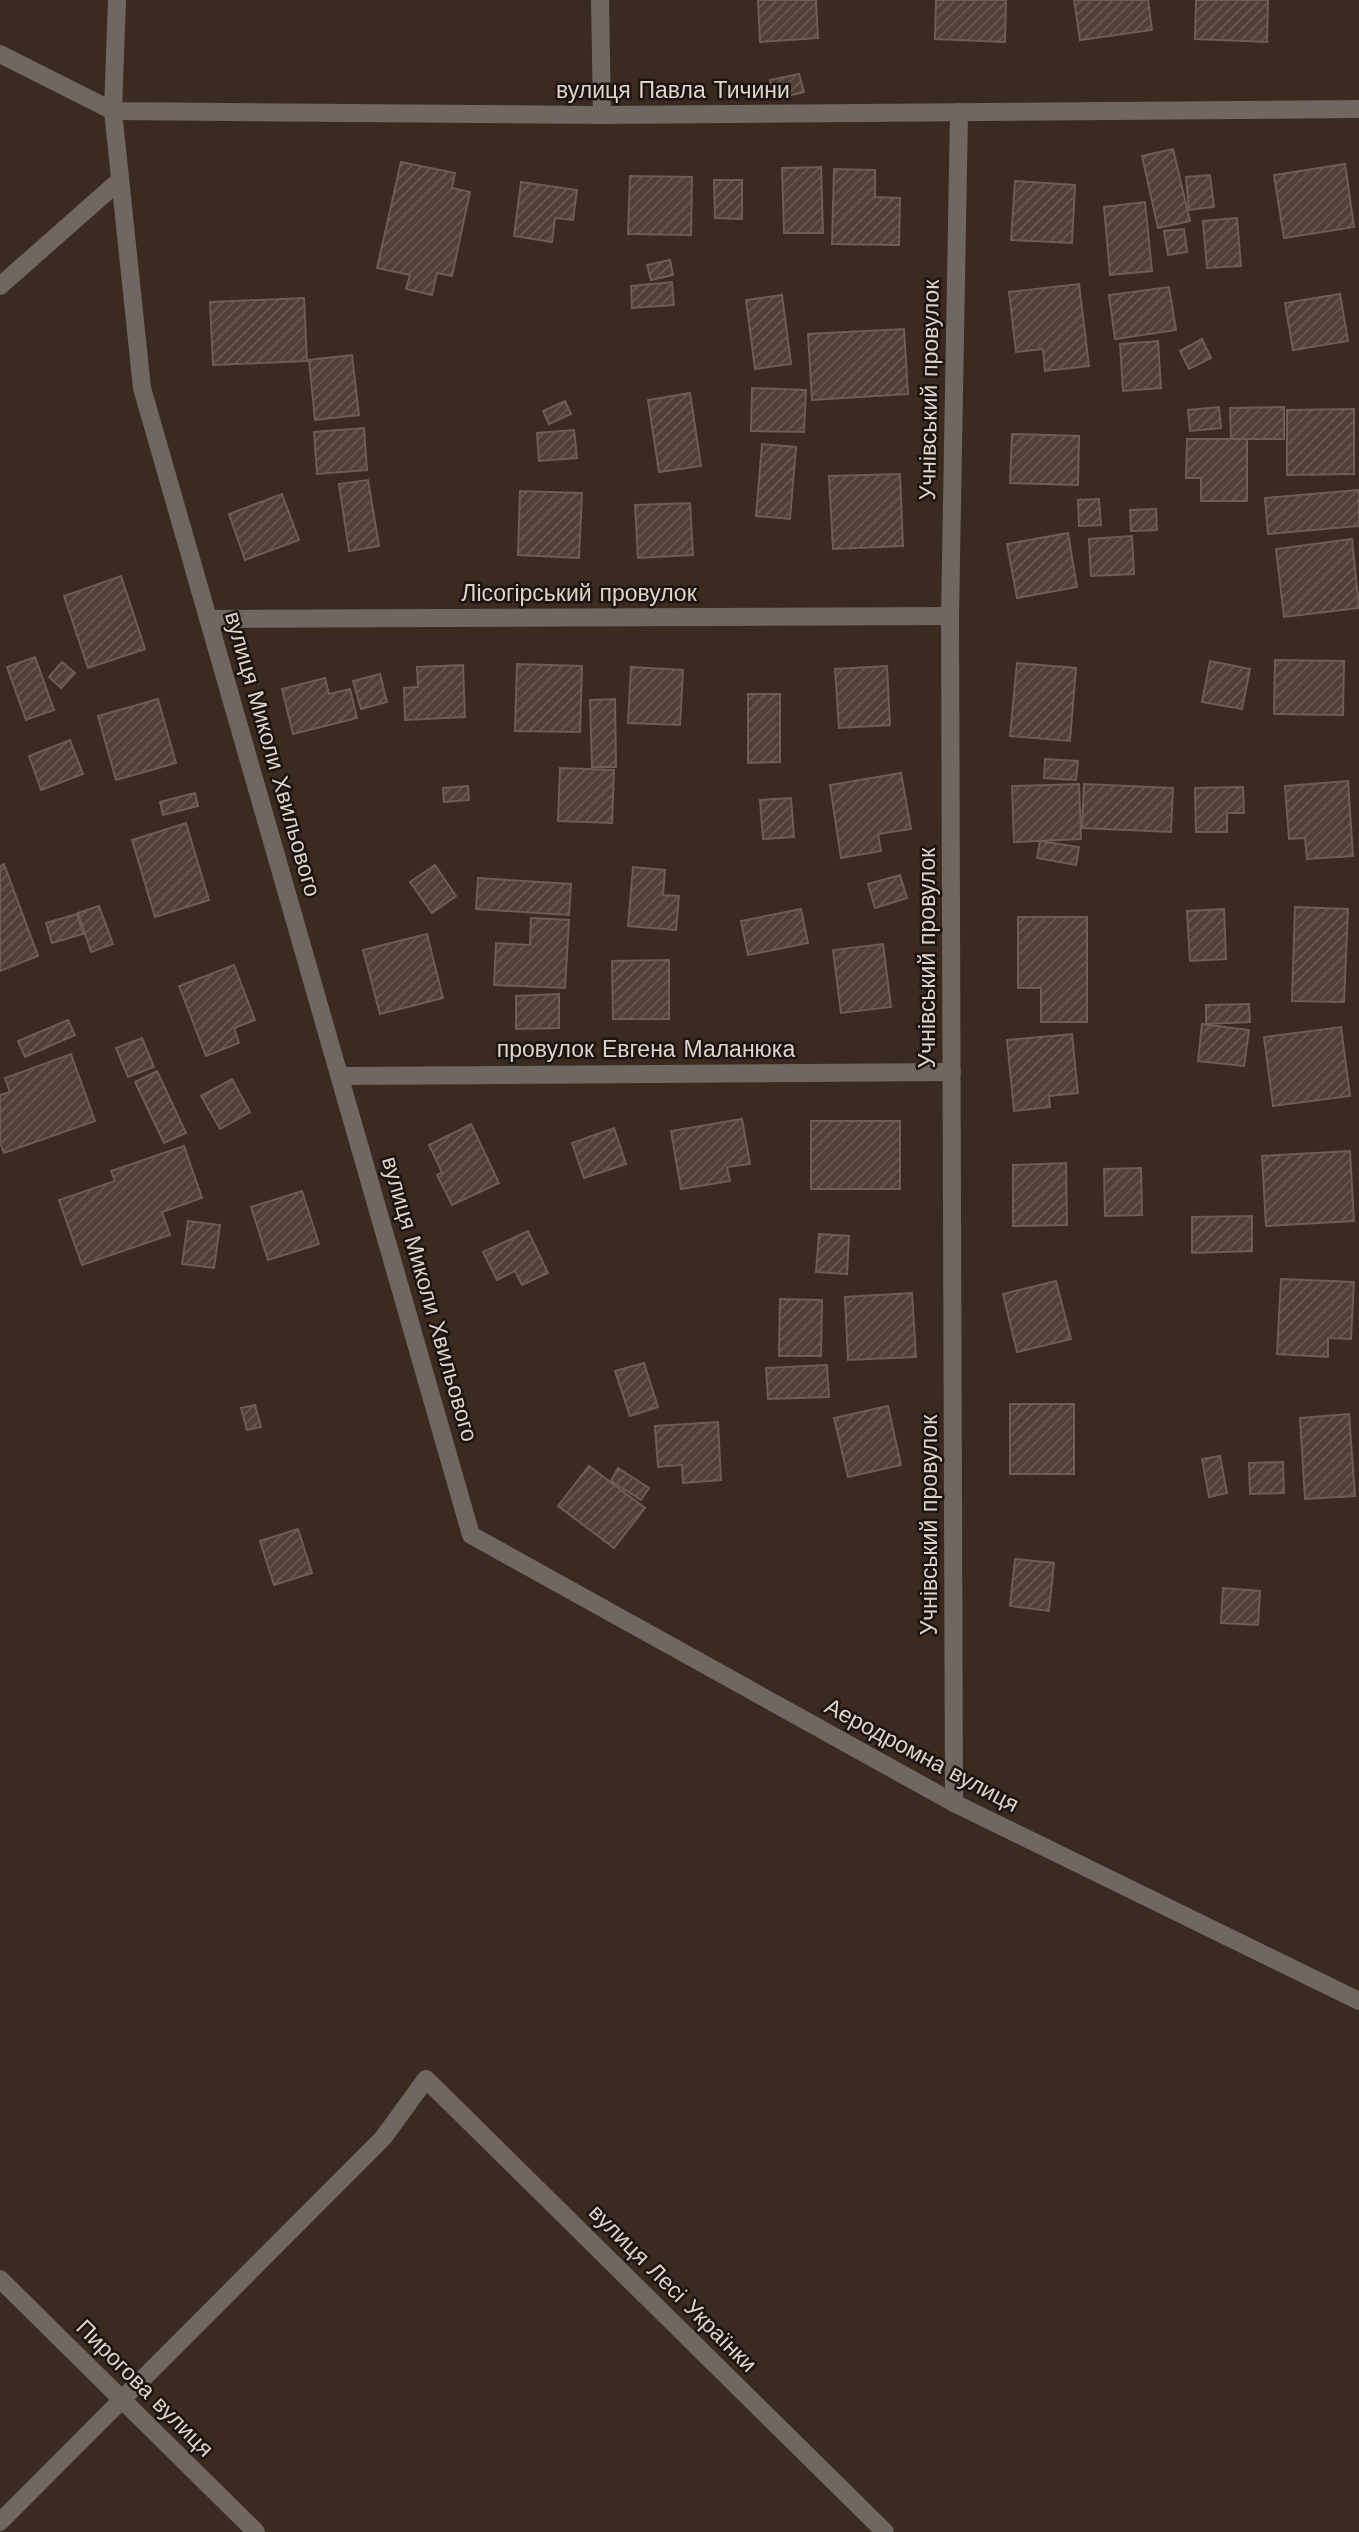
<svg xmlns="http://www.w3.org/2000/svg" width="1359" height="2532" viewBox="0 0 1359 2532" font-family="'Work Sans',sans-serif">
<style>
.building{fill:url(#building-hatch);stroke:#705c51;stroke-width:2}
.lines{fill:none;stroke-linecap:round;stroke-linejoin:round}
.minor{stroke:#706762;stroke-width:18}
.labels{text-anchor:middle;stroke-width:5;stroke-linejoin:round;paint-order:stroke}
.street-label{font-size:23px;fill:#dfd3cd;stroke:#1c1410}
</style>
<defs>
<pattern id="building-hatch" width="6" height="6" patternUnits="userSpaceOnUse" patternTransform="scale(1.75)"><rect width="6" height="6" fill="#503f34"/><path d="M-1 1l2-2M0 6l6-6M5 7l2-2" fill="none" stroke="#695a50"/></pattern>
</defs>
<rect width="100%" height="100%" fill="#3a2a1f"/>
<g class="building">
<polygon points="758,0 816,0 818,38 760,42"/>
<polygon points="936,0 1006,0 1005,42 935,39"/>
<polygon points="1074,0 1148,0 1152,30 1080,40"/>
<polygon points="1196,0 1268,0 1267,42 1195,39"/>
<polygon points="799,74 804,92 775,99 770,80"/>
<polygon points="1173,149 1190,221 1158,228 1142,156"/>
<polygon points="401,162 455,173 452,188 470,192 452,276 437,273 432,295 406,289 410,275 377,268"/>
<polygon points="1345,164 1354,227 1284,238 1274,175"/>
<polygon points="821,167 823,233 784,233 782,168"/>
<polygon points="834,169 875,170 875,197 900,198 899,245 832,244"/>
<polygon points="1210,175 1214,207 1189,210 1186,177"/>
<polygon points="630,176 692,177 691,235 628,234"/>
<polygon points="714,180 742,180 742,219 715,218"/>
<polygon points="1015,181 1075,185 1072,243 1011,240"/>
<polygon points="521,182 577,190 573,220 555,218 552,242 514,236"/>
<polygon points="1145,202 1152,271 1110,275 1104,207"/>
<polygon points="1237,218 1241,266 1207,268 1203,221"/>
<polygon points="1184,229 1187,252 1168,255 1164,231"/>
<polygon points="670,260 673,275 651,280 647,265"/>
<polygon points="672,282 674,305 632,308 631,286"/>
<polygon points="1079,284 1089,366 1045,371 1043,349 1016,352 1009,292"/>
<polygon points="1169,287 1176,330 1115,339 1109,295"/>
<polygon points="1340,294 1348,341 1293,350 1285,303"/>
<polygon points="782,295 791,364 755,369 746,300"/>
<polygon points="304,298 307,361 213,365 210,302"/>
<polygon points="904,329 908,394 812,400 808,334"/>
<polygon points="1202,339 1211,358 1189,369 1180,351"/>
<polygon points="1158,341 1161,388 1123,391 1120,344"/>
<polygon points="352,355 359,415 315,420 309,360"/>
<polygon points="752,388 806,390 804,432 751,431"/>
<polygon points="690,393 701,466 659,472 648,400"/>
<polygon points="565,401 571,414 549,424 543,411"/>
<polygon points="1219,407 1221,428 1190,431 1188,410"/>
<polygon points="1284,407 1284,439 1231,439 1230,408"/>
<polygon points="1354,409 1354,474 1287,475 1287,410"/>
<polygon points="364,428 367,470 317,474 314,432"/>
<polygon points="574,430 577,458 539,461 537,433"/>
<polygon points="1012,434 1079,436 1078,485 1010,483"/>
<polygon points="1187,439 1247,439 1247,501 1201,501 1201,478 1186,478"/>
<polygon points="762,444 796,447 790,519 756,516"/>
<polygon points="900,474 903,546 833,549 829,476"/>
<polygon points="368,480 379,546 349,551 339,484"/>
<polygon points="1359,490 1359,526 1268,534 1265,498"/>
<polygon points="520,491 582,493 579,558 518,555"/>
<polygon points="282,494 299,540 245,560 229,514"/>
<polygon points="1099,499 1101,525 1079,526 1078,500"/>
<polygon points="690,503 693,555 638,558 635,505"/>
<polygon points="1156,509 1157,530 1131,531 1130,510"/>
<polygon points="1068,533 1077,587 1017,598 1007,544"/>
<polygon points="1132,536 1134,574 1091,576 1089,539"/>
<polygon points="1352,539 1359,608 1284,617 1276,549"/>
<polygon points="121,576 145,649 88,668 64,596"/>
<polygon points="35,657 54,710 26,720 7,667"/>
<polygon points="1275,660 1344,661 1343,715 1274,714"/>
<polygon points="1210,661 1250,669 1242,709 1202,702"/>
<polygon points="62,662 75,673 61,688 49,677"/>
<polygon points="1017,663 1076,668 1070,741 1010,736"/>
<polygon points="517,664 582,666 580,732 515,731"/>
<polygon points="463,665 465,717 405,720 404,688 418,687 417,667"/>
<polygon points="887,666 890,725 839,728 835,669"/>
<polygon points="631,667 683,670 680,725 628,723"/>
<polygon points="380,674 387,702 361,709 353,681"/>
<polygon points="325,678 329,694 350,689 357,718 293,734 282,689"/>
<polygon points="748,694 780,694 780,762 748,763"/>
<polygon points="158,699 176,763 116,780 98,716"/>
<polygon points="615,699 616,767 592,767 590,700"/>
<polygon points="70,740 83,774 41,790 29,756"/>
<polygon points="1045,759 1078,761 1076,780 1044,778"/>
<polygon points="560,768 614,770 612,823 558,821"/>
<polygon points="901,773 911,829 878,834 881,851 841,858 830,785"/>
<polygon points="1348,781 1353,856 1307,859 1305,838 1289,839 1285,786"/>
<polygon points="1079,784 1081,839 1014,842 1012,786"/>
<polygon points="1084,784 1173,788 1171,832 1082,828"/>
<polygon points="468,786 469,800 444,802 443,788"/>
<polygon points="1243,787 1244,813 1227,813 1227,832 1196,832 1195,788"/>
<polygon points="195,793 198,806 163,815 160,802"/>
<polygon points="791,798 794,837 763,839 760,800"/>
<polygon points="186,823 209,900 155,917 132,840"/>
<polygon points="1040,841 1079,847 1076,865 1037,858"/>
<polygon points="4,864 38,956 0,971 0,866"/>
<polygon points="435,865 456,896 432,913 410,882"/>
<polygon points="633,867 665,870 663,895 679,896 676,930 628,926"/>
<polygon points="900,875 907,898 875,908 868,884"/>
<polygon points="478,878 571,884 569,915 476,909"/>
<polygon points="99,906 113,944 91,952 78,913"/>
<polygon points="1295,907 1348,909 1344,1002 1292,1001"/>
<polygon points="801,909 808,943 748,955 741,921"/>
<polygon points="1224,909 1226,959 1190,961 1187,911"/>
<polygon points="77,914 83,934 52,943 46,923"/>
<polygon points="1018,917 1087,917 1087,1022 1041,1022 1041,988 1018,988"/>
<polygon points="531,918 569,920 565,988 494,985 496,943 530,945"/>
<polygon points="427,934 443,998 380,1014 363,950"/>
<polygon points="883,944 891,1007 841,1013 833,950"/>
<polygon points="669,960 669,1019 613,1019 612,961"/>
<polygon points="234,965 255,1020 234,1028 239,1043 206,1056 179,986"/>
<polygon points="559,994 559,1028 516,1029 516,996"/>
<polygon points="1249,1004 1250,1022 1206,1024 1206,1005"/>
<polygon points="68,1020 75,1035 25,1057 18,1041"/>
<polygon points="1202,1024 1249,1030 1244,1066 1198,1061"/>
<polygon points="1341,1027 1350,1096 1273,1106 1264,1037"/>
<polygon points="1072,1034 1078,1093 1049,1096 1050,1107 1014,1111 1007,1040"/>
<polygon points="142,1038 154,1067 128,1077 116,1048"/>
<polygon points="71,1054 95,1121 4,1153 0,1142 0,1095 10,1092 5,1078"/>
<polygon points="157,1071 186,1133 164,1143 135,1082"/>
<polygon points="232,1079 250,1112 220,1129 201,1096"/>
<polygon points="742,1119 750,1164 727,1167 730,1181 681,1189 671,1131"/>
<rect x="811" y="1121" width="89" height="68"/>
<polygon points="471,1124 499,1183 452,1205 437,1175 442,1172 429,1145"/>
<polygon points="614,1128 626,1164 584,1178 572,1143"/>
<polygon points="184,1146 202,1198 162,1212 170,1235 82,1265 59,1200 115,1181 111,1171"/>
<polygon points="1350,1151 1354,1221 1266,1226 1262,1156"/>
<polygon points="1066,1163 1067,1225 1013,1226 1013,1165"/>
<polygon points="1141,1168 1142,1215 1105,1216 1104,1169"/>
<polygon points="302,1191 319,1244 268,1260 251,1207"/>
<polygon points="1252,1216 1252,1251 1192,1253 1192,1217"/>
<polygon points="188,1221 220,1225 214,1268 182,1264"/>
<polygon points="528,1231 548,1273 522,1285 515,1271 497,1280 483,1252"/>
<polygon points="819,1234 849,1236 847,1274 816,1272"/>
<polygon points="1281,1279 1354,1282 1351,1339 1328,1338 1328,1357 1277,1354"/>
<polygon points="1056,1281 1071,1339 1017,1352 1003,1294"/>
<polygon points="912,1293 916,1357 848,1360 845,1297"/>
<polygon points="780,1299 822,1300 821,1356 779,1356"/>
<polygon points="644,1363 658,1407 630,1416 615,1371"/>
<polygon points="827,1365 829,1397 768,1399 766,1368"/>
<rect x="1010" y="1404" width="64" height="70"/>
<polygon points="255,1405 261,1427 247,1430 241,1408"/>
<polygon points="888,1406 901,1465 848,1477 834,1418"/>
<polygon points="1349,1414 1355,1496 1305,1499 1300,1418"/>
<polygon points="718,1422 721,1480 683,1483 682,1465 658,1467 655,1426"/>
<polygon points="1220,1456 1227,1493 1209,1497 1202,1459"/>
<polygon points="1283,1462 1284,1493 1250,1494 1249,1463"/>
<polygon points="589,1466 645,1508 614,1548 558,1506"/>
<polygon points="618,1468 649,1488 641,1500 611,1481"/>
<polygon points="298,1529 312,1573 274,1585 260,1541"/>
<polygon points="1015,1559 1054,1563 1049,1611 1010,1606"/>
<polygon points="1223,1588 1260,1591 1258,1625 1221,1623"/>
</g>
<g class="lines">
<g class="minor">
<polyline points="117,0 113,111 142,388 471,1535 954,1803 1359,2001"/>
<polyline points="600,0 602,115"/>
<polyline points="0,54 113,111 602,115 1359,109"/>
<polyline points="0,286 119,181"/>
<polyline points="208,619 950,616"/>
<polyline points="340,1076 952,1072"/>
<polyline points="954,1803 950,616 959,112"/>
<polyline points="0,2279 256,2532"/>
<polyline points="0,2522 383,2138 426,2079 885,2532"/>
</g>
</g>
<g class="labels">
<g class="street-label">
<text x="673" y="98">вулиця Павла Тичини</text>
<text transform="translate(929 390) rotate(-89)" y="8">Учнівський провулок</text>
<text x="579" y="601">Лісогірський провулок</text>
<text transform="translate(273 754) rotate(74)" y="8">вулиця Миколи Хвильового</text>
<text transform="translate(927 958) rotate(-90)" y="8">Учнівський провулок</text>
<text x="646" y="1057">провулок Евгена Маланюка</text>
<text transform="translate(430 1299) rotate(74)" y="8">вулиця Миколи Хвильового</text>
<text transform="translate(929 1525) rotate(-90)" y="8">Учнівський провулок</text>
<text transform="translate(922 1755) rotate(28)" y="8">Аеродромна вулиця</text>
<text transform="translate(673 2288) rotate(45)" y="8">вулиця Лесі Українки</text>
<text transform="translate(145 2388) rotate(45)" y="8">Пирогова вулиця</text>
</g>
</g>
</svg>
